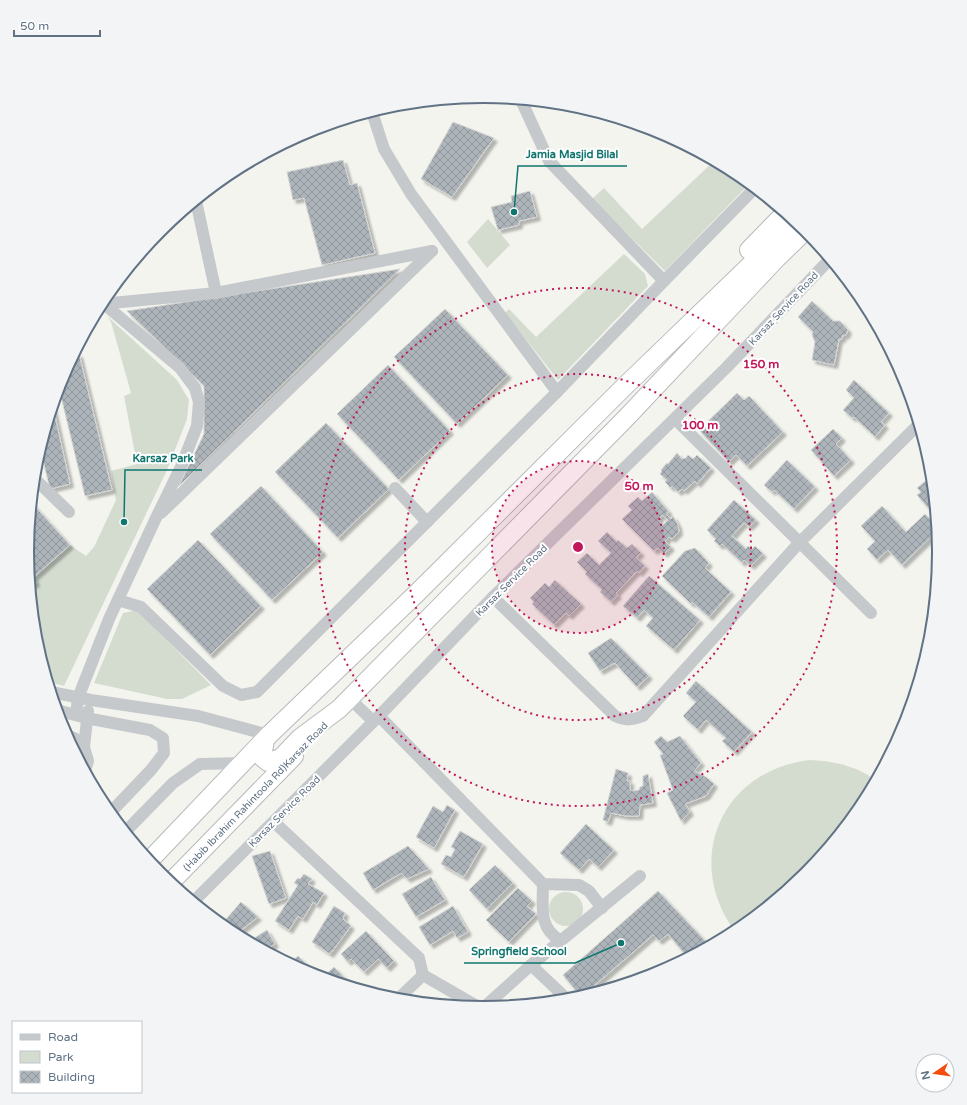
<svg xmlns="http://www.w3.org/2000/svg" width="967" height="1105" viewBox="0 0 967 1105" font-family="'Varela Round',sans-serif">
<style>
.green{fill:#d4dcd0}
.building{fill:url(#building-cross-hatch);stroke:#d5d5d2;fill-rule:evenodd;filter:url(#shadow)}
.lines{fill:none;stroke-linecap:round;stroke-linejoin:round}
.highway-casing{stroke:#b7babd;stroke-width:20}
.minor{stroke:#c6c9cc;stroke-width:12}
.highway{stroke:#fff;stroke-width:18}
.ring{fill:none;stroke:#c2185b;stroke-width:2;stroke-dasharray:2 4}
.labels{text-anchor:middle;stroke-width:4;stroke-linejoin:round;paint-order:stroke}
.street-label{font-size:10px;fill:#607284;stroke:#fff}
.rim{fill:none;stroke:#607284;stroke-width:2}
.centre{fill:#c2185b;stroke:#fff;stroke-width:2}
.ring-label{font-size:12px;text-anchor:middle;font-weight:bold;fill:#c2185b;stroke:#fff;stroke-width:4;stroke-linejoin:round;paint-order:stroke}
.leader{fill:none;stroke:#0f766e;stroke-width:1.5}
.callout-dot{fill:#0f766e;stroke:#fff;stroke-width:1.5}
.callout-label{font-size:11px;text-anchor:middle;font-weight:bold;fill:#0f766e;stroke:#fff;stroke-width:4;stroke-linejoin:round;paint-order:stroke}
</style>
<defs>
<pattern id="building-cross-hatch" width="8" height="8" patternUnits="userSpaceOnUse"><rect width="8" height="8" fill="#adb5bb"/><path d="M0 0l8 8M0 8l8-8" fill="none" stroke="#90989e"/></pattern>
<filter id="shadow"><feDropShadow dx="3.5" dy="3.5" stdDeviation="1" flood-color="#0004"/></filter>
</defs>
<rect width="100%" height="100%" fill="#f4f4ef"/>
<g class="green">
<polygon points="714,161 737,173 750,183 665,271 592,199 604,188 642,229"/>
<polygon points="488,219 510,245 487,268 467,242"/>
<polygon points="624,254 645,274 648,286 558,380 505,313 509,309 536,337"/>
<polygon points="107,316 177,380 189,400 187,419 167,470 64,686 48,682 36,641 30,587 36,583 34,577 70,545 86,556 94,547 116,500 111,471 137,464 124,396 131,393 111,322"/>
<polygon points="137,610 211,685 182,699 167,699 94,683 123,613"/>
<path d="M810 760C834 761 857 766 877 781L863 806 806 875 736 933C682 861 721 770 810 760Z"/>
<circle cx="566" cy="909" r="17"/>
</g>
<g class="building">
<polygon points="453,122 494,138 452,197 421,179"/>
<polygon points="343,160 350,185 357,183 375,253 322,265 304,198 293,200 287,172"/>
<polygon points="530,191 537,217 519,221 519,225 498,230 491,207 512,202 511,196"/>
<polygon points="400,269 179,486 204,434 204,386 127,311"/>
<polygon points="812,301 833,321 840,321 848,330 846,335 842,336 842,339 839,339 834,365 812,360 815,342 812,335 813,332 798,317"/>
<polygon points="445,309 508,375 457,424 394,357"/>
<polygon points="79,354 112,490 85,496 59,388 62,378 74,355"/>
<polygon points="388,365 450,431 399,480 337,414"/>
<polygon points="854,380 889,413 881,422 885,425 875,437 854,417 852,418 843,410 854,398 846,390"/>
<polygon points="737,393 744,400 749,396 783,432 747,466 736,455 729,462 699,430"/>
<polygon points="53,407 70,484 50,489 40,448"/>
<polygon points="326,423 389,489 338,538 275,472"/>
<polygon points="833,429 842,438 836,444 851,460 834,476 811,450"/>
<polygon points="677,453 682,459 686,458 688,455 693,459 697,455 711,468 697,484 695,481 684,491 682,489 678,492 672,486 671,488 665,482 667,480 660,474 662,471 661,470 667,463 668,464"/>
<polygon points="787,460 815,487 794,509 774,490 772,492 764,485"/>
<polygon points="927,480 934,487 936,517 917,495 921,492 917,488"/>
<polygon points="261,486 323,552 272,600 210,534"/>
<path d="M652 492 669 512 666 514 671 519 673 516 678 525 679 532 672 539 669 537 665 541 671 547 664 554 658 548 654 551 622 519 632 510 628 506 638 497 642 501ZM662 515 668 520 663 525 658 520Z"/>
<polygon points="734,500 756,520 749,527 744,523 732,536 746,549 748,546 752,549 755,546 763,554 751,566 744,560 742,563 722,544 720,546 714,541 716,539 707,530"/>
<polygon points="32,503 70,545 34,577 36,583 30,587 27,552"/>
<polygon points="882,506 906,532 925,514 938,528 939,544 932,536 902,565 888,550 877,560 867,549 875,541 861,526"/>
<polygon points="607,532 617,542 618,540 627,548 632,544 641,553 636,557 645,566 639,573 637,571 616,593 618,595 611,602 600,592 602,590 585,574 587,572 577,562 587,553 599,565 611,553 598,541"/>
<polygon points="198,540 261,606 210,655 147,589"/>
<polygon points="695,548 709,563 705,568 731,592 709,617 692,602 691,604 662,576 685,551"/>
<polygon points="649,576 700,620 674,650 646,626 653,618 644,610 637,618 623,606"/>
<polygon points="555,580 581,604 569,616 566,613 554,625 532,604 534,602 530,598 545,583 549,587"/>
<polygon points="611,638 649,676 637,687 615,663 600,671 588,653"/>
<polygon points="696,681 752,732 734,752 722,741 726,738 706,720 698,730 683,716 696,702 686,693"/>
<polygon points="661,736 667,742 680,736 701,763 694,771 706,777 714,784 706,796 685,804 690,812 681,821 667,793 673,790 660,755 663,754 654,742"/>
<polygon points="616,769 628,773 627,781 630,781 630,790 633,791 639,790 640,787 643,786 643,776 648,774 653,803 640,805 639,816 626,816 611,813 608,822 603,820"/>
<polygon points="447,805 455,810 434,848 416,837 433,806 443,812"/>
<polygon points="586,824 614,850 598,867 589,859 579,870 560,853"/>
<polygon points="460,831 483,844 464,877 441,864 446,855 451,857 455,849 451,847"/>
<polygon points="408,846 429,869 407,879 401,873 373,890 363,873"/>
<polygon points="270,851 286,898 269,904 252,856"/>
<polygon points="495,865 513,883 487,909 469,890"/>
<polygon points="304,874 312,879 308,884 324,893 317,905 313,902 303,919 298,916 289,930 275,921 298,885 294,883 298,878 300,879"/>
<polygon points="431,877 445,900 416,917 402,894"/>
<polygon points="518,888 532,901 527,906 536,914 509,942 486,920"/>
<polygon points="658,891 710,946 688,958 668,934 659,941 653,935 581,997 563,975"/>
<polygon points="241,902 258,917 235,935 221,925"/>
<polygon points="334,906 345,913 343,919 351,926 330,954 312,942"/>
<polygon points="453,906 468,932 457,938 453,931 430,945 419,927"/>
<polygon points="267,930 275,944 264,950 248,942"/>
<polygon points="366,931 394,961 387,968 378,959 364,972 351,959 348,962 341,954"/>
<polygon points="298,956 310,968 306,973 285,962 288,960 291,962"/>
<polygon points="334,967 354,988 322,978"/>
</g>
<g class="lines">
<g class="highway-casing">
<g id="highway">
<polyline points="749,250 785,213"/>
<polyline points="265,740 262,757 268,762 281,758 300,738 339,709 626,418 777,258 806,230"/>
<polyline points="149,861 269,735 416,594 625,386 796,221"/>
<polyline points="170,883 294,756"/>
</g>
</g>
<g class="minor">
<polyline points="521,100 549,161 664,281"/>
<polyline points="372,112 384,149 411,194 557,392"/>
<polyline points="216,293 432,251"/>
<polyline points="101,304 216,293 196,201"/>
<polyline points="675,419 871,613"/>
<polyline points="34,478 69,512"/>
<polyline points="395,488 427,522"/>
<polyline points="161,513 432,251"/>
<path d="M493 597 615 716C625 721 633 720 643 716L799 543 919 424"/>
<polyline points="118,600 141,607 223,686 241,695 257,692 557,392 664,281 755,188"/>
<polyline points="51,692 91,700 198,716 269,735"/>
<polyline points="349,698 373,721"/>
<polyline points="57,710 86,718 150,730 163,738 164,753 151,770 110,813"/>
<polyline points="76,715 78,698 109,619 155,520 181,467 197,426 199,402 195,388 180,368 104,304 103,301"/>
<polyline points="379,716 543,884 579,885 589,891 602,908"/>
<path d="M66 736C74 736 79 741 84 747"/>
<polyline points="85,771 88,761 84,747 88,711"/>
<polyline points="274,822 419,958 423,975"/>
<polyline points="125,832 173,783 200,764 244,763"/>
<path d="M543 884C543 907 538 928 561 941"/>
<polyline points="193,902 379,716 493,597 727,367 830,259"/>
<polyline points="531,965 569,1001"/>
<polyline points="397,1000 423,975 482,1009"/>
<polyline points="482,1009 531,965 640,876"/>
</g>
<use href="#highway" class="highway"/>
</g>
<circle cx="578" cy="547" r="86" fill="#c2185b" fill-opacity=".12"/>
<g class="ring">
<circle cx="578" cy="547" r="86"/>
<circle cx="578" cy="547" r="173"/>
<circle cx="578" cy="547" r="259"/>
</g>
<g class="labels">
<g class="street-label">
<text transform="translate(783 308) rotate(-47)" y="4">Karsaz Service Road</text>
<text transform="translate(511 580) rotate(-45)" y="4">Karsaz Service Road</text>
<text transform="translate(255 796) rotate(-46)" y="4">(Habib Ibrahim Rahintoola Rd)Karsaz Road</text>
<text transform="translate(284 811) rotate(-45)" y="4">Karsaz Service Road</text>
</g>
</g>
<path d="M0 0H967V1105H0ZM34 552a449 449 0 1 1 898 0a449 449 0 1 1-898 0Z" fill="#f2f4f5" fill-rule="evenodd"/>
<path class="rim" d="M34 552a449 449 0 1 1 898 0a449 449 0 1 1-898 0Z"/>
<circle cx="578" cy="547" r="6" class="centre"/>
<g class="ring-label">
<text x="761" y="368">150 m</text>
<text x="700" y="429">100 m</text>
<text x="639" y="490">50 m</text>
</g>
<path class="leader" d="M514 212L518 166H627M124 522L125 470H202M621 943L575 963H464"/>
<g class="callout-dot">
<circle cx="514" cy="212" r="4"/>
<circle cx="124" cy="522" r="4"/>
<circle cx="621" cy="943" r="4"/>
</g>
<g class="callout-label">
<text x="572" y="158">Jamia Masjid Bilal</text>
<text x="163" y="462">Karsaz Park</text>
<text x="519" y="955">Springfield School</text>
</g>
<rect x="12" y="1021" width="130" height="72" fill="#ffffff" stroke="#bfc7ce"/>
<rect x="20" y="1034" width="20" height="6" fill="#c6c9cc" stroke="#bfc7ce"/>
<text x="48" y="1041" font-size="12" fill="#607284">Road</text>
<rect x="20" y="1051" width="20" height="12" fill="#d4dcd0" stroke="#bfc7ce"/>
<text x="48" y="1061" font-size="12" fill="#607284">Park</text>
<rect x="20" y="1071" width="20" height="12" fill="url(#building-cross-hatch)" stroke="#bfc7ce"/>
<text x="48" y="1081" font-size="12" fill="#607284">Building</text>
<g transform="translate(935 1073) rotate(257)"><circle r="19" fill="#ffffff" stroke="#bfc7ce"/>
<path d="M0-3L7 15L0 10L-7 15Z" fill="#f44d0f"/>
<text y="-6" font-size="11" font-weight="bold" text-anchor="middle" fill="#607284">N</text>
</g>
<path d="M14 30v6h86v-6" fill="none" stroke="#607284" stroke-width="2"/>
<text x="20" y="30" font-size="12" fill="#607284" stroke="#ffffff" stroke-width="3" paint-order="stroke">50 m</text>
</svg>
